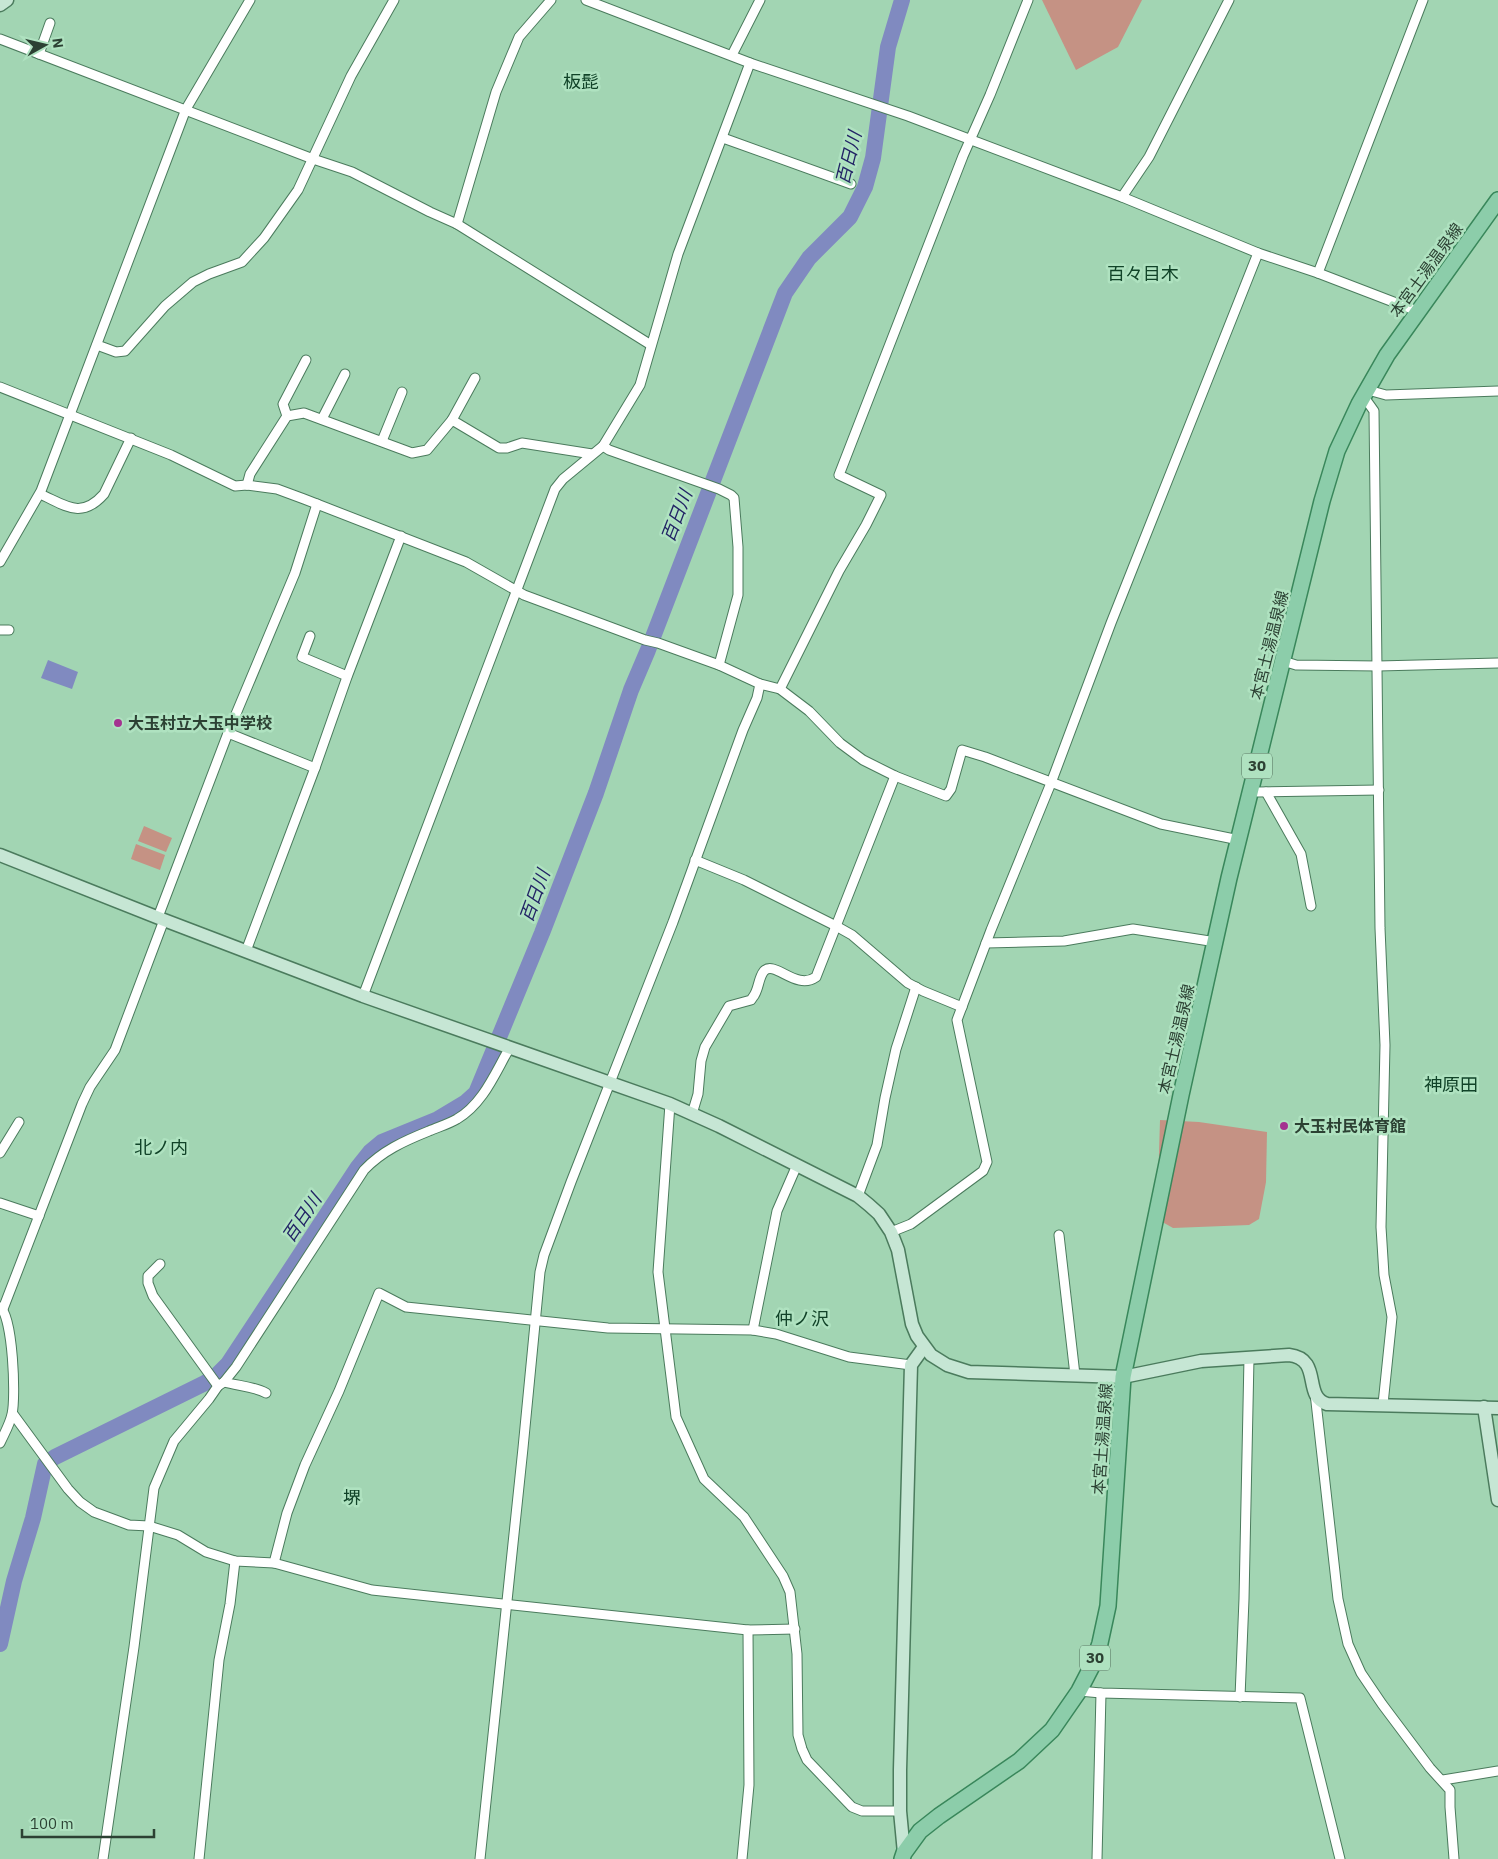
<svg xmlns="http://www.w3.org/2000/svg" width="1498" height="1859" viewBox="0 0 1498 1859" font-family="'IBM Plex Sans','Noto Sans JP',sans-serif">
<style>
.green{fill:#c59284}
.water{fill:#808ac0}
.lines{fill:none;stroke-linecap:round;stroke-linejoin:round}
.river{stroke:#808ac0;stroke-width:16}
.street-casing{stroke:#4b7b5d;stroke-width:11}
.secondary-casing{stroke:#4b7b5d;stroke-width:15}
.primary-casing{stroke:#39875b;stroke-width:18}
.street{stroke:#fff;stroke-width:9}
.secondary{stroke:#c6e6d4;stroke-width:12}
.primary{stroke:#8ccdaa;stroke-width:15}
.poi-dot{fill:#a43390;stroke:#afe2c0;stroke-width:2}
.labels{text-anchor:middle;stroke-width:5;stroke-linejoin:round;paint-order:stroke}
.shield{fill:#afe2c0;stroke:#53715d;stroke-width:1}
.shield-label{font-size:15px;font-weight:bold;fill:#2c4133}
.street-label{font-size:16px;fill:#2c4133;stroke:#afe2c0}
.poi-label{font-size:16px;font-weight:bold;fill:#2c4133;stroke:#afe2c0;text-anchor:start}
.neighbourhood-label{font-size:18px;fill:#114328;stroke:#afe2c0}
.water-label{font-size:18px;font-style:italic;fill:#222465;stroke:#afe2c0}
</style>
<rect width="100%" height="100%" fill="#a2d5b3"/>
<g class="green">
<polygon points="1042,0 1142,0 1118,47 1076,70"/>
<polygon points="144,826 172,838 166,852 138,841"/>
<polygon points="136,844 165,855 160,870 131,859"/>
<polygon points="1160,1120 1199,1122 1267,1132 1266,1182 1259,1219 1249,1225 1173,1228 1157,1219"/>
</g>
<polygon class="water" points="48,660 78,672 72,689 41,678"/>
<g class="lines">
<polyline class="river" points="0,1644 14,1581 33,1518 45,1464 55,1457 205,1383 217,1375 228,1364 358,1167 370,1152 382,1142 436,1120 466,1102 476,1093 542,933 596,793 631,690 648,650 785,293 809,258 850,217 865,187 873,158 888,47 902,0"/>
<g class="street-casing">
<g id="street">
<polyline points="586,0 750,63 908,116 1122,197 1258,253 1318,273 1417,311"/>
<polyline points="0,39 313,159 352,172 430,212 457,224 651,345"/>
<polyline points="39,54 50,23"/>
<polyline points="732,55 760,0"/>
<polyline points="723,138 851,184"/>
<polyline points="1122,197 1149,157 1229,0"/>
<polyline points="457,224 496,92 519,37 551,0"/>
<polyline points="1318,273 1423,0"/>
<polyline points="97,345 116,352 125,351 165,306 193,282 209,274 242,262 264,238 298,190 351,76 394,0"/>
<polyline points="0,387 171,455 235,486 247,485 277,489 304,499 466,562 524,595 645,640 658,643 719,665 760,684 780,689 809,711 840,743 863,760 895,776 946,796 951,789 962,750 985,757 1161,824 1239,840"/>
<polyline points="1368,390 1386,395 1498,391"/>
<polyline points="1364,397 1374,411 1380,928 1385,1045 1381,1227 1384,1275 1392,1317 1383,1404"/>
<polyline points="287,416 283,404 306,360"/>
<polyline points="322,419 345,374"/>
<polyline points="452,420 475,378"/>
<polyline points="382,441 402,392"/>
<polyline points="603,446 609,450 719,489 731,495 734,498 738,547 738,595 719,665"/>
<polyline points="247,485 250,474 287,416 304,413 412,453 427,450 452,420 499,448 507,448 522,443 592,454"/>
<path d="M40 494C65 505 81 520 104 494L131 438"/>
<polyline points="0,562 41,491 186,109 250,0"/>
<polyline points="0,630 9,630"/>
<polyline points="310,636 302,657 347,676"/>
<polyline points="1283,661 1296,665 1378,666 1498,663"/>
<polyline points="780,689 839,571 866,525 881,495 839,475 963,156 990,95 1028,0"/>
<polyline points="228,733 315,768 246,951"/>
<polyline points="315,768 347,677 401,536"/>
<polyline points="1251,790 1258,792 1379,790"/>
<polyline points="1266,792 1301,854 1311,906"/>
<polyline points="695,860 744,880 836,926 852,935 908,983 923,991 962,1007"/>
<polyline points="158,917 228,733 295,573 317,504"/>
<polyline points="986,943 1064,941 1133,929 1216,942"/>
<polyline points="363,996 555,489 563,479 603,446 640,385 678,254 750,63"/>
<polyline points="670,1104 658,1272 676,1417 704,1479 744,1517 783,1576 790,1592 797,1654 798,1735 802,1749 807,1760 852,1807 862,1811 900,1811"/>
<path d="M692 1114 698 1094 701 1061 705 1047 729 1006 751 1000 753 997C759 990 758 978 764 971 775 960 796 991 816 977L895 776"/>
<polyline points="0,1153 19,1122"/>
<polyline points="858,1196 877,1145 885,1098 896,1049 916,987"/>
<polyline points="0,1203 39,1216"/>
<polyline points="891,1232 911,1224 983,1171 987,1162 957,1020 991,930 1051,783 1111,623 1258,253"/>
<polyline points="1059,1235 1075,1375"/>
<polyline points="160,1264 148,1276 148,1283 153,1296 218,1386"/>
<path d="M0 1307C13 1316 16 1398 12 1414 10 1424 4 1434 0 1443"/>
<polyline points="3,1309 82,1104 90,1087 115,1050 164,920"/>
<polyline points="753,1330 777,1211 797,1165"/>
<path d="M224 1382C238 1386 253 1386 266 1393"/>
<polyline points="1315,1393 1338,1599 1348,1644 1361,1673 1382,1704 1430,1768 1450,1790 1450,1807 1454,1859"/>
<polyline points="13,1414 68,1489 80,1502 94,1512 129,1525 149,1526 178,1535 206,1552 235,1561 274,1563 372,1590 748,1630 795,1629"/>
<polyline points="274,1563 287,1513 305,1465 339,1391 379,1293 406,1307 608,1328 753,1330 776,1334 849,1357 911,1365"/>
<polyline points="1079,1691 1101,1693 1300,1698 1340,1859"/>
<polyline points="1240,1697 1244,1599 1249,1358"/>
<polyline points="1443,1780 1498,1771"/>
<path d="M103 1859 134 1647 154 1488 174 1441 209 1399 218 1386 224 1382 236 1367 364 1170C382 1151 404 1141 429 1131 438 1127 449 1124 457 1119 483 1104 495 1073 509 1049"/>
<polyline points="199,1859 219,1660 230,1604 235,1561"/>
<polyline points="480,1859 523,1448 540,1272 544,1255 571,1182 673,922 743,730 757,698 760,684"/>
<polyline points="742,1859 749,1785 748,1630"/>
<polyline points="1097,1859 1101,1693"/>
</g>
</g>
<g class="secondary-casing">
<g id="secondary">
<polyline points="0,5 7,0"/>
<path d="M0 855 164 920 363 996 670 1104 719 1126 858 1196 869 1205 879 1214 891 1232 898 1250 912 1324 917 1336 931 1355 947 1365 969 1372 1123 1377 1201 1361 1289 1355C1323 1359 1302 1396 1327 1404L1498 1408"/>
<polyline points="1484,1407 1498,1500"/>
<polyline points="904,1853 900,1811 900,1770 911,1365 924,1347"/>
</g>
</g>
<g class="primary-casing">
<polyline id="primary" points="902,1859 904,1853 920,1831 939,1816 1019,1761 1052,1730 1079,1691 1093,1664 1100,1643 1108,1606 1123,1377 1181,1095 1229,878 1322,501 1337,451 1359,404 1387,355 1498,200"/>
</g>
<use href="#street" class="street"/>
<use href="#secondary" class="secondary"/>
<use href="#primary" class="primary"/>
</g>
<g class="poi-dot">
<circle cx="118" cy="723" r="5"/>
<circle cx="1284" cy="1126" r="5"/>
</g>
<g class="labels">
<g class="shield">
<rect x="1242" y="753.5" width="30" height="25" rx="4"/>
<rect x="1080" y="1645.5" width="30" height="25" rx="4"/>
</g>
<g class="shield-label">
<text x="1257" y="771">30</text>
<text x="1095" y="1663">30</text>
</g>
<g class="street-label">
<text transform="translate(1426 270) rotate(-54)" y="6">本宮土湯温泉線</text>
<text transform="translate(1269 645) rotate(-76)" y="6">本宮土湯温泉線</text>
<text transform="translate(1176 1039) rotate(-77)" y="6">本宮土湯温泉線</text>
<text transform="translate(1102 1439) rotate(-86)" y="6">本宮土湯温泉線</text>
</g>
<g class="poi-label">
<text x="128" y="729">大玉村立大玉中学校</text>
<text x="1294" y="1132">大玉村民体育館</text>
</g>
<g class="neighbourhood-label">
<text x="581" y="88">板髭</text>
<text x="1143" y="280">百々目木</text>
<text x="1451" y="1091">神原田</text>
<text x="161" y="1154">北ノ内</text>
<text x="802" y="1325">仲ノ沢</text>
<text x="352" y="1504">堺</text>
</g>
<g class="water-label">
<text transform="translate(849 158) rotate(-76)" y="6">百日川</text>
<text transform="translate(677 516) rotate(-69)" y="6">百日川</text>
<text transform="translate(535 896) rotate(-70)" y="6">百日川</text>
<text transform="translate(302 1218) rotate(-56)" y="6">百日川</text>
</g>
</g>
<g transform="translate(45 45) rotate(82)" stroke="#afe2c0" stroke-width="4" paint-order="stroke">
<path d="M0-4L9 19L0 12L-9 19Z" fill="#2c4133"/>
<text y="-8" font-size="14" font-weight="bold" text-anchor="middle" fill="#2c4133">N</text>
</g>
<path d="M22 1829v8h132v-8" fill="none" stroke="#2c4133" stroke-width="2.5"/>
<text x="30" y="1829" font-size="15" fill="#2c4133" stroke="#afe2c0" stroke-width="4" paint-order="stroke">100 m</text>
</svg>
